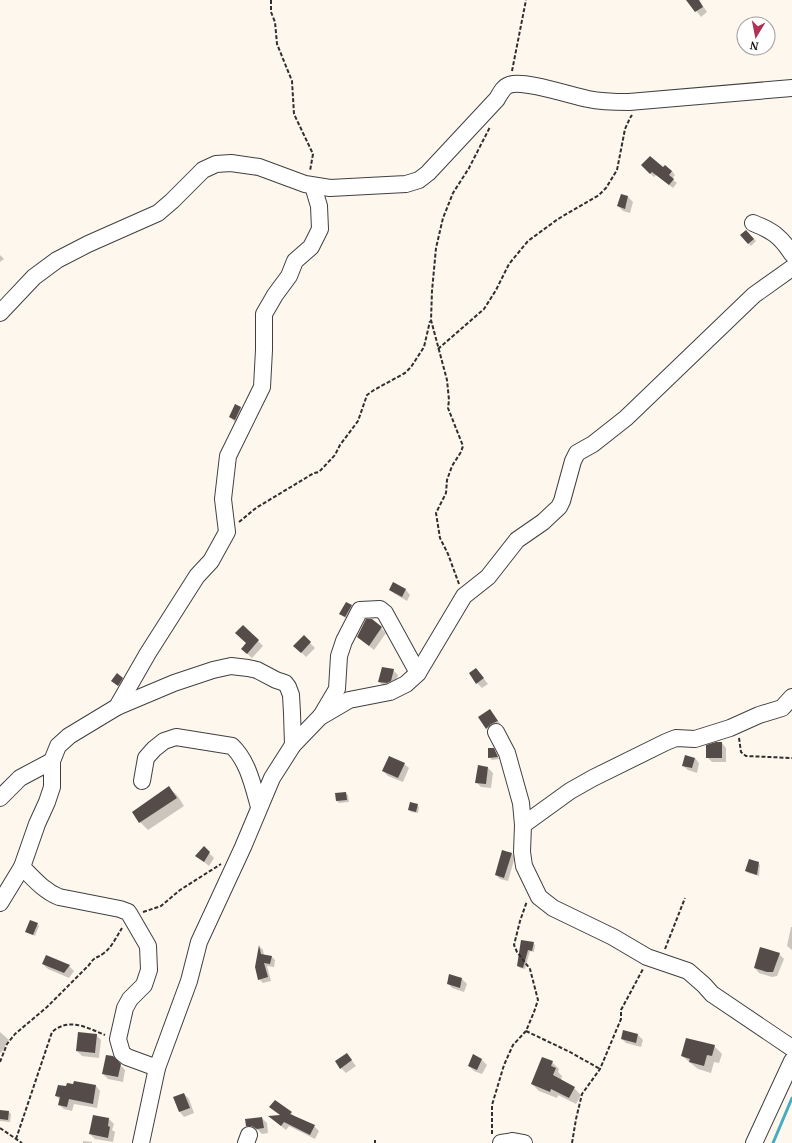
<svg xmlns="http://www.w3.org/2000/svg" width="792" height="1143" viewBox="0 0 792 1143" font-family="'PT Serif',serif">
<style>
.shadow{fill:#0003}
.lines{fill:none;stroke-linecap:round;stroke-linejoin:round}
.stream{stroke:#45acc1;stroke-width:3}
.building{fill:#554c4a}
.minor-casing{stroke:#404040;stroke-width:18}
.path{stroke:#2f2f2f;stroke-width:2;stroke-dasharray:4 2;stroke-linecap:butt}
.minor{stroke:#fff;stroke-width:16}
</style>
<rect width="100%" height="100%" fill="#fef7ee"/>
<g class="shadow">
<polygon points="688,0 699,0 707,12 701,17"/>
<polygon points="642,165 672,171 675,175 672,179 677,183 673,188 656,175 654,177"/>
<polygon points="621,195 628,197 633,202 630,213 623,211 618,206"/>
<polygon points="746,231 756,241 751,246 741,235"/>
<polygon points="0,255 4,259 0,262"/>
<polygon points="236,406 241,408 246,413 240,424 235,422 230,417"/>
<polygon points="394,583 406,590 410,595 407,601 395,594 390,590"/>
<polygon points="352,606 356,610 350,621 340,614"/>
<polygon points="243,626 263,646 252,658 242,649 247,643"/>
<polygon points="381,628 386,633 374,650 358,637"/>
<polygon points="304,637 315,648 306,657 295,646"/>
<polygon points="476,669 488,684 482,688 477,683"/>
<polygon points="393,670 398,675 395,686 384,686 379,682"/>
<polygon points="122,679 124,681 121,687 115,683"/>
<polygon points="490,710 502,726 496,728 491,733 480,717"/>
<polygon points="722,743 726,748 726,762 712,762 707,757"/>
<polygon points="493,749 495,751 499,759 492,760 489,757"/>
<polygon points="695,758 699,763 697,773 688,770 683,766"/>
<polygon points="404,764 409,768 403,782 388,776 383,771"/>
<polygon points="488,768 493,773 491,788 481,787 476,782"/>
<polygon points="169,788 177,795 184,806 148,830 140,822 133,812"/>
<polygon points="345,793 348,795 349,802 339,803 337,801"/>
<polygon points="417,805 419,807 418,813 411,812 409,809"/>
<polygon points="204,848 214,858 209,866 197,856"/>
<polygon points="511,853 515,857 508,881 500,879 496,875"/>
<polygon points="758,863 760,865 759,876 748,873 746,871"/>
<polygon points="37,924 39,926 35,936 29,933"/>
<polygon points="791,927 792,927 792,950 787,946"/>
<polygon points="522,941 533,943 535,945 534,952 530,951 525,969 520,968 518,966"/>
<polygon points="260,947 263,950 264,955 272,957 275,960 274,967 267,966 271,981 263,983 259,979 256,967"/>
<polygon points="779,954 784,959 777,976 772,977 759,973 755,968"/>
<polygon points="43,964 69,966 74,971 69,978 48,969"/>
<polygon points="450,975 462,979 467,984 464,992 452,988 448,983"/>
<polygon points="0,1032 9,1040 1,1053 0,1052"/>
<polygon points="96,1035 101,1040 99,1058 82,1056 77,1051"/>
<polygon points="638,1035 643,1040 641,1047 626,1043 622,1039"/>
<polygon points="714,1046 722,1054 719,1063 714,1062 711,1073 698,1069 682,1056"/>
<polygon points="347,1054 356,1066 346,1073 341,1068"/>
<polygon points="474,1056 482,1060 487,1065 482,1074 474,1071 469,1066"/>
<polygon points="113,1057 125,1070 123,1082 108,1079 103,1074"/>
<polygon points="552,1062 559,1069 558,1072 562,1076 561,1080 574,1088 581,1095 576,1104 558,1095 557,1098 539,1091 532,1084"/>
<polygon points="96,1086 100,1091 97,1108 74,1104 72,1111 64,1109 59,1105 60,1100 56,1096 67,1088"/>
<polygon points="184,1094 189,1099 194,1113 184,1117 180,1112"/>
<polygon points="0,1111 9,1112 11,1114 10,1122 0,1121"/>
<polygon points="291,1113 296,1118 314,1126 319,1131 315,1139 289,1126 286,1130 270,1117"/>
<polygon points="262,1118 267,1123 268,1133 262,1134 258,1130 251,1131 247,1126"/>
<polygon points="109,1119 114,1124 112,1130 115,1132 113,1142 95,1139 90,1134"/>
<polygon points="83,1141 92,1142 92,1143 83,1143"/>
</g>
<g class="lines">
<polyline class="stream" points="773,1143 792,1098"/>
</g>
<g class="building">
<polygon points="686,0 699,0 703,7 695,12"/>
<polygon points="650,156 663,167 665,165 672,171 669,175 674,179 669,185 652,172 650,174 641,165"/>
<polygon points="621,194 628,196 625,209 617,206"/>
<polygon points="746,230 754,239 748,244 740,235"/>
<polygon points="235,404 241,407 235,420 229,417"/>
<polygon points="393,582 406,589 402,597 389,590"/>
<polygon points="346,602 352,605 345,617 339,614"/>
<polygon points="366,619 372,619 382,627 369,646 357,637"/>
<polygon points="243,625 259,640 247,654 241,649 246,643 235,633"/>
<polygon points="304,635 311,642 301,653 293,646"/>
<polygon points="382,667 394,669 391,681 387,683 378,682"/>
<polygon points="476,668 484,678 476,684 469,673"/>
<polygon points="117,673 123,678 118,686 111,681"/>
<polygon points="490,709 498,721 491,724 486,729 478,717"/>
<polygon points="716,742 722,742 722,758 706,758 706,745"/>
<polygon points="488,748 494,748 498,757 488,758"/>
<polygon points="685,755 695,758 692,768 682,766"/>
<polygon points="389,756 405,763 398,778 382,771"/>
<polygon points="478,765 488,767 486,784 475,783"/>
<polygon points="169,786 177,798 139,823 132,812"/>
<polygon points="346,792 347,800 336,801 335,793"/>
<polygon points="410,802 418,804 416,812 408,810"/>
<polygon points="204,846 210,852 204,862 195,856"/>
<polygon points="502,850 512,853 504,878 495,875"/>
<polygon points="749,859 759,862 757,875 745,871"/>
<polygon points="30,920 38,923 33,935 25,932"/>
<polygon points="521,940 534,942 532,951 528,950 523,968 517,966"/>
<polygon points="259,945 261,954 272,956 270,964 264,963 268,977 258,980 255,967"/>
<polygon points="760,947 780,953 773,972 767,972 754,968"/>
<polygon points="46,955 70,965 64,973 42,964"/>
<polygon points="449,974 462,978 460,988 447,984"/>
<polygon points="623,1030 638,1034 636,1043 621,1039"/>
<polygon points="78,1032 97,1034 95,1053 76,1051"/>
<polygon points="686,1038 715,1045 712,1056 707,1055 704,1066 689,1062 690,1059 681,1056"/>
<polygon points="347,1053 352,1060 340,1069 335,1061"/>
<polygon points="473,1054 482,1059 477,1070 468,1066"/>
<polygon points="106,1055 113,1056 121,1064 118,1077 102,1074"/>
<polygon points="542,1057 553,1061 551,1066 556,1068 553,1075 575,1087 569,1098 551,1089 550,1092 531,1084"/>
<polygon points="74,1081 96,1085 93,1104 69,1099 67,1107 58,1105 60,1097 55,1096 58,1085 66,1086 67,1083 73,1084"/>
<polygon points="184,1093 190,1108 179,1112 173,1097"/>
<polygon points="275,1100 292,1112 290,1114 315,1125 310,1135 284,1122 281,1126 268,1116 280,1115 269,1107"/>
<polygon points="0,1110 9,1111 8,1120 0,1119"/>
<polygon points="93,1115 109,1118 108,1126 110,1127 108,1138 89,1134"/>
<polygon points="262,1117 264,1128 257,1129 252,1126 246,1126 245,1119"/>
</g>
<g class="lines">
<g class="minor-casing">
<g id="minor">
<path d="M753 223C773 231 780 236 792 254"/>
<path d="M0 313 34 277 57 260 88 244 158 213 172 201 203 170 216 164 231 163 259 167 305 184 330 188 406 184 419 180 428 173 497 99C500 94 503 87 509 85 523 79 572 96 588 99 602 102 615 102 629 102L792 88"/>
<polyline points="117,707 148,653 197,576 211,561 227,532 223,499 228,456 262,387 264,350 264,314 275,295 289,276 295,261 311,247 320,229 319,206 313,186"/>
<polyline points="321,716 337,689 339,656 344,641 360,610 380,609 385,613 418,673"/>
<polyline points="496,732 507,753 521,803 523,825 522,852 524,866 539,897 553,908 613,937 647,957 688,971 704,985 712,994 792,1048"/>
<path d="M142 781 146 758 154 749 164 741 176 737 232 746C248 761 253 786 259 807"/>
<polyline points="0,798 20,778 52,761"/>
<polyline points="523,825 570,791 593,778 666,742 676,738 695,739 730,728 759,715 782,708 792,697"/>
<polyline points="0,903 22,867"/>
<path d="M157 1068 127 1057 122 1053 118 1039 125 1008 130 999 144 985 149 970 148 946 130 915 128 912 120 909 59 897C44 891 34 879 22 867L37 824 47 802 52 787V761L58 746 69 736 117 707 174 683 213 670 231 666 248 668 257 670 276 680 285 683 288 687 291 695 292 713 293 745"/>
<polyline points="141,1143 157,1068 189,981 199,942 243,847 272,778 293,745 320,717 349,700 390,692 406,684 418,673 464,596 488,577 517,540 543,522 559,507 562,501 573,461 577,453 593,444 626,418 754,295 792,268"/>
<polyline points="246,1143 249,1135"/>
<polyline points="501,1143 513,1141 524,1143"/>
<polyline points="754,1143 792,1061"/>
</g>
</g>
<g class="path">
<polyline points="271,0 271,12 275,22 277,44 292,81 294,114 313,154 310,171"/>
<polyline points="512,71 526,0"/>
<polyline points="438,349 484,309 496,290 509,264 528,241 558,219 599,195 606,188 617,170 625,129 630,118 632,115"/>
<polyline points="239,522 256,508 314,473 319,472 335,455 340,445 358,421 367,395 374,390 405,373 411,367 424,347 430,321"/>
<polyline points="459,584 448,554 440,538 436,513 446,493 447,480 452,466 461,452 463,446 448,408 449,400 447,380 431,320 432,291 436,248 443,218 453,193 469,168 490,127"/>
<polyline points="739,738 741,752 746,756 792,758"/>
<polyline points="143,912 161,906 180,890 221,864"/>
<polyline points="665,949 685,898"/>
<polyline points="526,1031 570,1052 600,1069"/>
<path d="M0 1062 7 1044 15 1034 47 1007 89 965C95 956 96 959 104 953 112 947 117 936 122 928"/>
<polyline points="0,1128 22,1143"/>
<polyline points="492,1134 492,1105 504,1065 513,1045 526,1031 534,1012 538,1000 530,969 517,952 514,945 520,921 527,901"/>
<path d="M16 1139 52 1032C69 1017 88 1028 105 1035"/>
<polyline points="375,1143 375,1140"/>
<polyline points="572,1143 576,1119 582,1094 600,1069 621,1019 621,1010 643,969"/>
</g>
<use href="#minor" class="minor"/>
</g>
<g transform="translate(756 36) rotate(190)"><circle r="19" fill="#ffffff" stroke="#9e9e9e"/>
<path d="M0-3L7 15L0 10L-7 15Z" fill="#b13154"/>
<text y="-6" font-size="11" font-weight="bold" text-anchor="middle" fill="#0d0d0d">N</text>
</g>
</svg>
